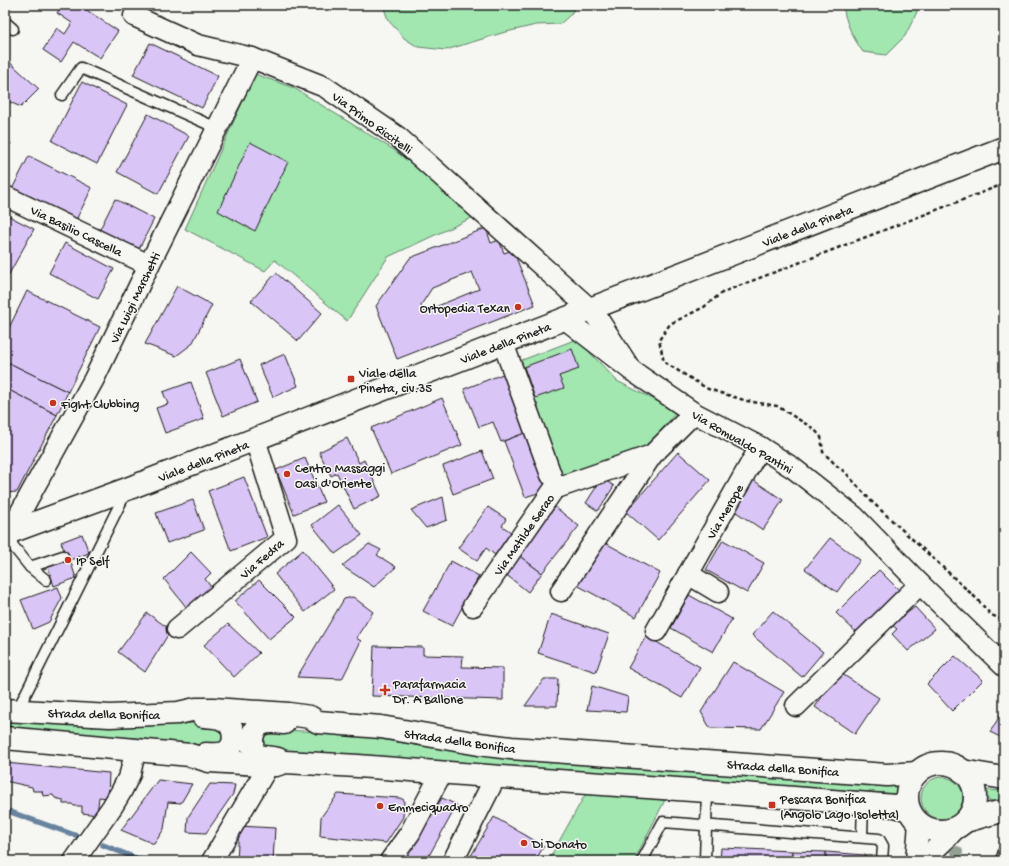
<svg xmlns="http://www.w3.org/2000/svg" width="1009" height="866" viewBox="0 0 1009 866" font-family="'Gochi Hand',sans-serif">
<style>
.green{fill:#a2e6b0;stroke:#5f8166}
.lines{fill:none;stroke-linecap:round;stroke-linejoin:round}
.stream{stroke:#68839e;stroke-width:5.5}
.building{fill:#d9c5f6;stroke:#1c1c1c;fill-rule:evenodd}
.service-casing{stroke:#1c1c1c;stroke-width:13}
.minor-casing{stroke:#1c1c1c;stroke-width:23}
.tertiary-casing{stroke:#1c1c1c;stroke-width:25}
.secondary-casing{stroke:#1c1c1c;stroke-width:25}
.path{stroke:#1c1c1c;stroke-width:2.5;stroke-dasharray:4 3;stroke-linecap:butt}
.service{stroke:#f6f6f2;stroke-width:10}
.minor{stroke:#f6f6f2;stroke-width:20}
.tertiary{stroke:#f6f6f2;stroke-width:22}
.secondary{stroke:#f6f6f2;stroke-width:22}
.tree{fill:#94a094}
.poi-dot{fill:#c8321e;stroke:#f6f6f2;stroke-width:1.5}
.labels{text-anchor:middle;stroke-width:3;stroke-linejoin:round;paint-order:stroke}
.street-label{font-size:13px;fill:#1c1c1c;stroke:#f6f6f2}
.poi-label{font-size:13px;fill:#1c1c1c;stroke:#f6f6f2;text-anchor:start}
</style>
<rect width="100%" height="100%" fill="#f6f6f2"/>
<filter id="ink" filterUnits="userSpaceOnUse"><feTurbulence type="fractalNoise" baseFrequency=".025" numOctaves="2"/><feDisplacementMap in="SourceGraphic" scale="8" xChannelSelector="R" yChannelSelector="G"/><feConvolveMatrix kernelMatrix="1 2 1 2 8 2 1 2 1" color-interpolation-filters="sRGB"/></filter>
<g filter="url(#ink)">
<g class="green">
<polygon points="383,5 576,5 571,14 560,24 536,25 502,33 446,50 418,47 404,38 388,20"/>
<path d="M843 5H916L917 12 905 36 886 55 863 52C853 38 845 22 843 5Z"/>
<polygon points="255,74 294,88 394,150 478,215 388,257 347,321 275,260 265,271 185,229"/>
<polygon points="577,339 617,381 677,411 648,447 564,479 517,362"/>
<polygon points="5,717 120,725 203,723 216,725 228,742 195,748 174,742 5,728"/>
<path d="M280 730 303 731 357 735 409 744 464 752 899 782 898 794 704 780 273 754 264 747C263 742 263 737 266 733Z"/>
<circle cx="942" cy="798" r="21"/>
<polygon points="987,790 1004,791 1004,802 986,800"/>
<polygon points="586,793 665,800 634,861 548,861"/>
</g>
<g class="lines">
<g class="stream">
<polyline points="5,810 80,837"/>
<polyline points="103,845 143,861"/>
</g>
</g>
<g class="building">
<polygon points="62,5 79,5 118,31 100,58 74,42 61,62 43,50 57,28 65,34 72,23 57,13"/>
<polygon points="150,43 218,76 202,108 133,75"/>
<polygon points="5,58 39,89 21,107 5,100"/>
<polygon points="82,82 127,105 97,164 52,141"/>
<polygon points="148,114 189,136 158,194 117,172"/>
<polygon points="5,140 11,143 5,154"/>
<polygon points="250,142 288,162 255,231 218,211"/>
<polygon points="29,156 92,188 75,222 12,189"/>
<polygon points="115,199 154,219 137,253 98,233"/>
<polygon points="5,214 34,229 8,276 5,275"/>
<path d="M486 228 491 243 499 240 504 253 513 250 535 305 397 359 376 306 410 258ZM472 272 479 289 423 312 421 305 432 288Z"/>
<polygon points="65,243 114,269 98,299 49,273"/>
<polygon points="276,273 322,313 298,341 251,301"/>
<polygon points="177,286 212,305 192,344 176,356 145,344"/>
<polygon points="27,291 100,327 68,392 5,361 5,336"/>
<polygon points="572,349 579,369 559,376 564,388 535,398 524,367"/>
<polygon points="285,354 298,386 273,397 259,365"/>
<polygon points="240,359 257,402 223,416 206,373"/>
<polygon points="5,361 68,392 57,415 5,388"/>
<polygon points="508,372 530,431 501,442 493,422 479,427 464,389"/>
<polygon points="191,382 204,419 165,433 156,408 168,404 163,392"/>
<polygon points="5,388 57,415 17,492 5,493"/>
<polygon points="442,398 462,445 391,474 371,428"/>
<polygon points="530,431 551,489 525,497 504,441"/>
<polygon points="347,438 359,463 364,460 381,496 354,509 337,473 331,476 319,452"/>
<polygon points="482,451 493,479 453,494 443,466"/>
<polygon points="678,452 710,480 658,540 626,512"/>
<polygon points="305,458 324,502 294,514 276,470"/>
<polygon points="244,477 267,537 231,551 208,491"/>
<polygon points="602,478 614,486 598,511 586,503"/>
<polygon points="750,478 783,500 763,530 730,508"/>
<polygon points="443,497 447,520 426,528 411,510"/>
<polygon points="193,500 204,530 167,543 156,513"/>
<polygon points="338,505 362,535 335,554 312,525"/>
<polygon points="488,507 506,519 502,526 511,532 495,555 486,548 477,561 458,548"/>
<polygon points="555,507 579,526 542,573 518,555"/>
<polygon points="82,534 89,553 70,560 76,578 54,586 48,567 68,561 61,542"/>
<polygon points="830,538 860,560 837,592 805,569"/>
<polygon points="600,540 660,573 636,617 575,584"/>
<polygon points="723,540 764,563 747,593 706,570"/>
<polygon points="369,544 381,550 377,555 396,567 374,587 342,566"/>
<polygon points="303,550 334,589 305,612 275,574"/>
<polygon points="191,552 211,573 205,579 214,591 187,608 164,579"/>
<polygon points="518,555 542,573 528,592 504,573"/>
<polygon points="451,561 479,576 452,626 423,611"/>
<polygon points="879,570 902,593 859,635 836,613"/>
<polygon points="259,580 296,617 269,639 235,601"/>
<polygon points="58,587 62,598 49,622 33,629 21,600"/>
<polygon points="689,595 732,619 713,652 671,628"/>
<polygon points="353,597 373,612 356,638 361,641 342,679 297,677 344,599"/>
<polygon points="915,607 935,629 908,651 892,634 897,629 892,625"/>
<polygon points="773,611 823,652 802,677 752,635"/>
<polygon points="147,613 171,630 145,672 118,652"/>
<polygon points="551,614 609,634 596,672 538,653"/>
<polygon points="228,624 259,653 234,677 204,645"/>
<polygon points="646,636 700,667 682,698 628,668"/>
<polygon points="374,646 423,647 423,655 463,656 462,667 503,668 503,700 372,696"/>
<polygon points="955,656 983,680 952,711 927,684"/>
<polygon points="733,662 784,692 761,729 710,728 701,712"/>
<polygon points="839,672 879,698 855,734 815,707"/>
<polygon points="544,679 558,679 557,706 525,706"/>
<polygon points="592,686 628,697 626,712 587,710"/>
<polygon points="1004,709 1004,739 990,732"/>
<polygon points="5,763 109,773 108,798 99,797 97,815 82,813 82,806 74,806 72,804 63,804 63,800 55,798 53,795 43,796 42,791 33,791 32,787 5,781"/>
<polygon points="158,780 192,784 181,803 168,802 164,829 154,844 121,830"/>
<polygon points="210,784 235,785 233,794 206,833 187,832 188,817"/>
<polygon points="338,794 400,798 404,800 403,817 386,843 320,836 321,817"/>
<polygon points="442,798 457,805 426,861 403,861"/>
<polygon points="494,817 544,846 535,861 468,861"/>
<polygon points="239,826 275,828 273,861 237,861"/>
<polygon points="721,848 792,851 792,861 720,861"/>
<polygon points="792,851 826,852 826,861 792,861"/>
<polygon points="826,852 865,855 865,861 826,861"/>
</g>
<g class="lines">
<g class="service-casing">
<g id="service">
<polyline points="5,22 13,29"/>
<polyline points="62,95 81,68 217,128"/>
<polyline points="9,533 13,546 30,567 63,556"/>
<polyline points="30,567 46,580"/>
<polyline points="17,711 126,492"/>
<polyline points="862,837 863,803"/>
<polyline points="642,861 663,822 879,839 883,846 882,861"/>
<polyline points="705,861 707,791"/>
<polyline points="1001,861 1004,851"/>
</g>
</g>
<g class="minor-casing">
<g id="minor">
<polyline points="134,16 198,45 252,58 325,87 398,137 590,309 598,319 631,370"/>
<polyline points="5,196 149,265"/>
<polyline points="565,319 631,370 694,413 760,447 793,468 854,516 920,584 1004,666"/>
<polyline points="503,343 551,475"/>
<polyline points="9,533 94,379 149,265 252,58"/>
<polyline points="688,574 718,592"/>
<polyline points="561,591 652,455"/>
<polyline points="473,606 554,489 652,455 694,413"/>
<polyline points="177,629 286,538 255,439"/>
<polyline points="656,631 760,447"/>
<polyline points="796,706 920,584"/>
<polyline points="74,861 112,807 121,792 130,774 133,761 133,749"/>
<polyline points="212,861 264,773 265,764"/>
<polyline points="390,861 410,833 442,772"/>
<polyline points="453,861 496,776"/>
<polyline points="916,861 919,823"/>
<polyline points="928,861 931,853 947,838 957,827"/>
</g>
</g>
<g class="tertiary-casing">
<polyline id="tertiary" points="5,534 127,489 1004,148"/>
</g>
<g class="secondary-casing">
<g id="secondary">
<polyline points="5,710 110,716 178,713 196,709 213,709 289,714 310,717 318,722 381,727 479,744 511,748 887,775 917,773"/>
<path d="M203 716C209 717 218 716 224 720 236 726 238 747 224 753 218 755 212 754 206 754"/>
<polyline points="5,738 190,755 209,761 276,765 285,762 358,766 528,779 707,791 895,806 909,810"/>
<path d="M278 759C271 757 260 758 255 753 252 749 252 745 252 741 253 720 269 721 284 723"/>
<circle cx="941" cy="797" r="34"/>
<polyline points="962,771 1004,778"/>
<path d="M965 821C978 818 991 813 1004 811"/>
</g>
</g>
<polyline class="path" points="1004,184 723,292 704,307 670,324 659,340 664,362 708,389 747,401 777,406 814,429 821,437 823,452 836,465 846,473 871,501 977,599 991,615 1004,620"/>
<use href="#service" class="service"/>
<use href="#minor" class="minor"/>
<use href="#tertiary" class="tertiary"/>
<use href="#secondary" class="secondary"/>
</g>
<circle class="tree" cx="957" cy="852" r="6"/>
</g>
<g class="poi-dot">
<circle cx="518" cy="307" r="4"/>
<rect x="347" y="375" width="8" height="8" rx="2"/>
<circle cx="53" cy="403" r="4"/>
<circle cx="287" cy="474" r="4"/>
<circle cx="68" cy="560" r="4"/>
<path d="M383 684h4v4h4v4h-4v4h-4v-4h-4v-4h4z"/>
<rect x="768" y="801" width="8" height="8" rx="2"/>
<circle cx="380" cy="806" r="4"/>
<circle cx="524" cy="843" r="4"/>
</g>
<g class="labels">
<g class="street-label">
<text transform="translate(373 122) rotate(36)" y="5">Via Primo Riccitelli</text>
<text transform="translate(807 225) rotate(-21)" y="5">Viale della Pineta</text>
<text transform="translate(77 230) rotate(26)" y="5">Via Basilio Cascella</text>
<text transform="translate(134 297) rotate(-64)" y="5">Via Luigi Marchetti</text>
<text transform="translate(505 342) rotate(-21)" y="5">Viale della Pineta</text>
<text transform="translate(743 441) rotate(30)" y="5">Via Romualdo Pantini</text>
<text transform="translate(203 460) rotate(-21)" y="5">Viale della Pineta</text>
<text transform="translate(724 511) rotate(-60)" y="5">Via Merope</text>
<text transform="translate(523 534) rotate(-55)" y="5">Via Matilde Serao</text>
<text transform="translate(261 558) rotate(-41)" y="5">Via Fedra</text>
<text transform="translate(104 713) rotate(1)" y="5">Strada della Bonifica</text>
<text transform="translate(460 740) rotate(8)" y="5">Strada della Bonifica</text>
<text transform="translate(783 767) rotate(4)" y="5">Strada della Bonifica</text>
</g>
<g class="poi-label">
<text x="510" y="312" text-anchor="end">Ortopedia Texan</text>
<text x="359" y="377">Viale della<tspan x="359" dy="15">Pineta, civ.35</tspan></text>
<text x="61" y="408">Fight Clubbing</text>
<text x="295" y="472">Centro Massaggi<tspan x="295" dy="15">Oasi d'Oriente</tspan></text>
<text x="76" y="565">IP Self</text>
<text x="393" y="688">Parafarmacia<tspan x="393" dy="15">Dr. A Ballone</tspan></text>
<text x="780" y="803">Pescara Bonifica<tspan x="780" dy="15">(Angolo Lago Isoletta)</tspan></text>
<text x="388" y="811">Emmeciquadro</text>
<text x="532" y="848">Di Donato</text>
</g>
</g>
<rect width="1009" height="866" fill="none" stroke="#f6f6f2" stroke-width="20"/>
<rect x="10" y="10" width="989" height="846" fill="none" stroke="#1c1c1c" stroke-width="1.5" filter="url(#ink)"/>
</svg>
